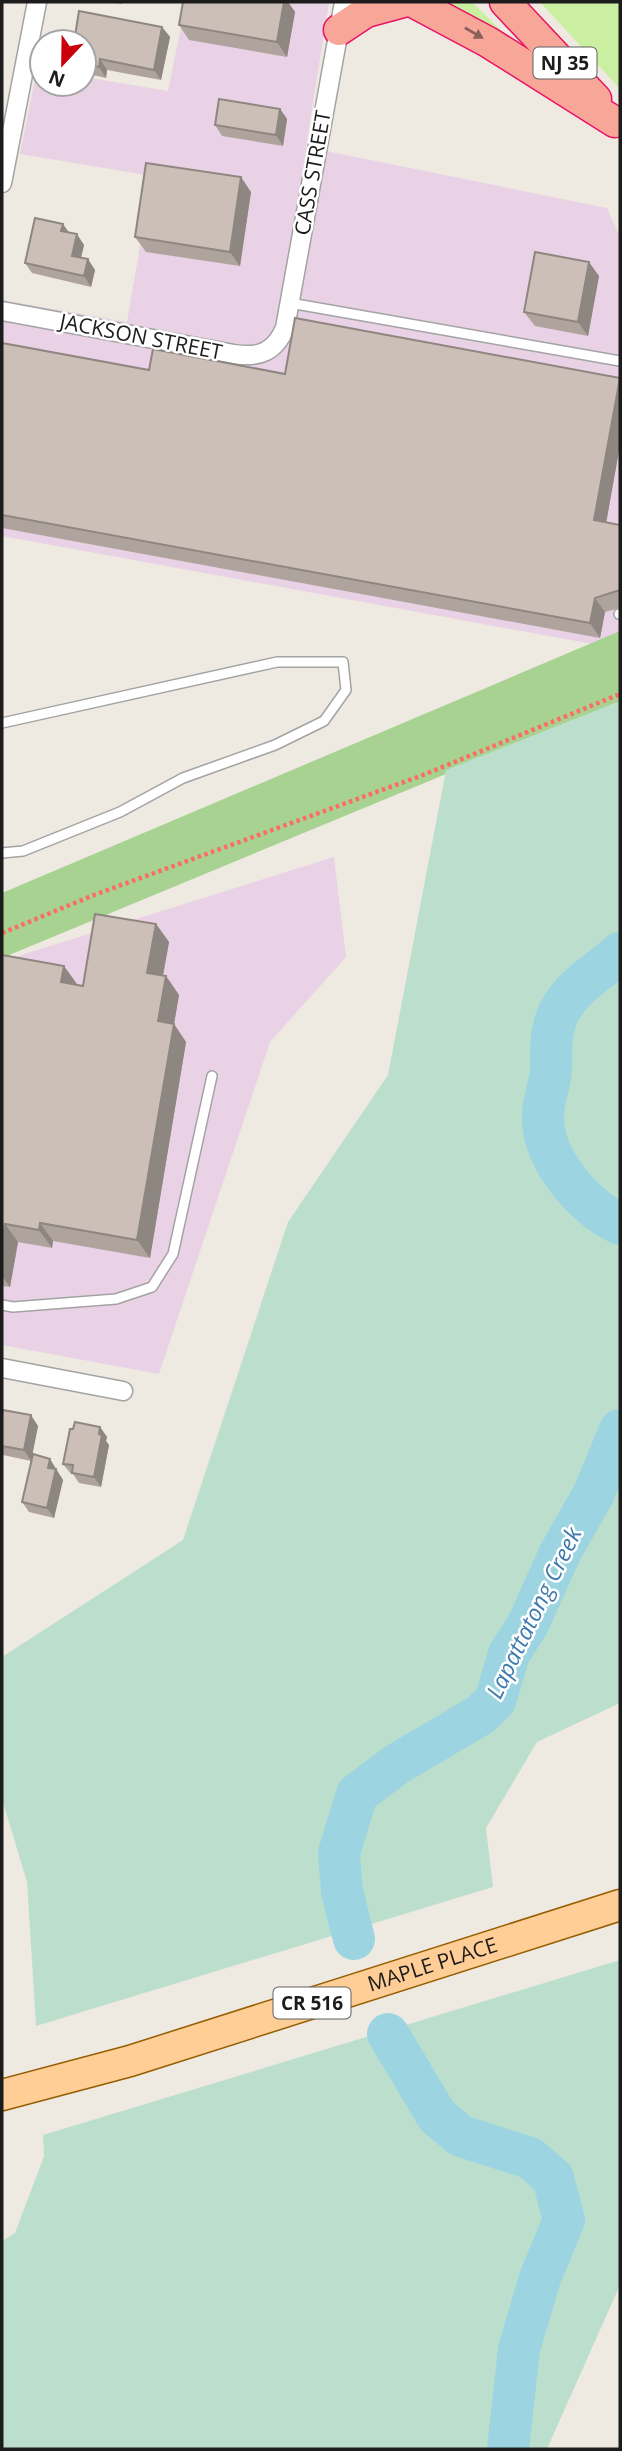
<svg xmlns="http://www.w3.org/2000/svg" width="622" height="2451" viewBox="0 0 622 2451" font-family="'Open Sans',sans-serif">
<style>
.industrial{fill:#e9d2e5}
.grass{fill:#cbefa1}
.forest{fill:#a7d291}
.wetland{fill:#bcdfcd}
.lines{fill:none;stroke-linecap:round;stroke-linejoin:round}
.river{stroke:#9cd5e1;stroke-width:42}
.service-casing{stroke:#a3a3a3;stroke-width:12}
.minor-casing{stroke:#a3a3a3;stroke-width:21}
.primary-casing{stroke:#955d00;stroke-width:33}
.trunk-casing{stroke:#e81365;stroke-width:33}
.path{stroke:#ff6b62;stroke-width:4.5;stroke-dasharray:3.5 3.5;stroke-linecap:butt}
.service{stroke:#fff;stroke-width:9}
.minor{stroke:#fff;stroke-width:18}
.primary{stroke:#ffcd96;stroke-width:30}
.trunk{stroke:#f7a698;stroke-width:30}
.wall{fill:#afa49d}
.shaded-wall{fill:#8e8680}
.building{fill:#cbbfb7;stroke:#8e8680;stroke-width:2}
.oneway{fill:#8a615a}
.labels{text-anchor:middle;stroke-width:5;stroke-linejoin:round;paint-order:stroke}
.shield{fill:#fff;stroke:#606060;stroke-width:2}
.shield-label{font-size:19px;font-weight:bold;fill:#1c1c1c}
.street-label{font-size:21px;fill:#1c1c1c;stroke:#fff}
.water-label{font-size:23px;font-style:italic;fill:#3e7aad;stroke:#fff}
</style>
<rect width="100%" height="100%" fill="#efeae1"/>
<g class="industrial">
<polygon points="186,2 329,2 306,147 607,208 620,238 620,636 598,645 2,536 2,300 127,322 152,176 20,154 37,69 42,70 42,84 84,84 84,77 168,91"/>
<polygon points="334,857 346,957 270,1042 159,1374 2,1345 2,961"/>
</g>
<g class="grass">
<polygon points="438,2 472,2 516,45"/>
<polygon points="540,2 620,2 620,90 613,81"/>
</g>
<polygon class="forest" points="620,631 620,702 2,958 2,893"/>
<g class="wetland">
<polygon points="620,701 620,1703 537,1742 486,1828 493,1887 36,2026 27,1882 2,1799 2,1657 183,1540 288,1222 388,1075 446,770"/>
<polygon points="620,1960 620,2285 547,2449 2,2449 2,2241 15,2233 44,2156 43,2135"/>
</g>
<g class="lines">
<g class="river">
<path d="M620 953C599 972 573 985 559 1012 550 1031 551 1049 551 1069 550 1085 543 1101 543 1116 542 1159 583 1206 620 1224"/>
<polyline points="354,1939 342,1891 339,1853 357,1794 397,1764 480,1715 495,1701 509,1654 528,1624 560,1553 594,1493 620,1430"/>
<polyline points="388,2034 437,2116 461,2136 530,2158 553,2178 564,2220 540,2278 519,2349 508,2449"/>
</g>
<g class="service-casing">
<g id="service">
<polyline points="290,303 620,361"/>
<polyline points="619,614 620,614"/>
<polyline points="2,723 277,662 343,662 346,690 324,721 275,745 183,778 120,812 23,851 2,853"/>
<polyline points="2,1305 13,1307 116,1299 152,1287 173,1254 212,1076"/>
</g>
</g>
<g class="minor-casing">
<g id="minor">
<polyline points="2,183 37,2"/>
<path d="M2 311 234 354C259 358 275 352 285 328L344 2"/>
<polyline points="2,1368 123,1391"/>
</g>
</g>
<g class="primary-casing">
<g id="primary">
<path id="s1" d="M2 2095 130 2061 620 1905"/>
</g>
</g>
<g class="trunk-casing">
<g id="trunk">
<polyline points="413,2 488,42 615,122"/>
<polyline points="505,2 596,99"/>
<polyline points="339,30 366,12 403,2"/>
</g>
</g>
<polyline class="path" points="2,933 94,895 423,775 620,694"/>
<use href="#service" class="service"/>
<use href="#minor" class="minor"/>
<use href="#primary" class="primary"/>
<use href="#trunk" class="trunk"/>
</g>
<g class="wall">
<polygon points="106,2 122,2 122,4"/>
<polygon points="183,2 288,2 295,12 287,57 189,40 179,25"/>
<polygon points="162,27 170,37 161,80 107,70 106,78 84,73 84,42"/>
<polygon points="280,109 287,119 283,146 222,136 215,125"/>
<polygon points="251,192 240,266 146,252 135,237"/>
<polygon points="68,232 84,245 81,258 95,270 91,287 32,273 25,263"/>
<polygon points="599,276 588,336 535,326 524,312"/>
<polygon points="2,343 149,370 285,374 620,379 620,445 606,522 620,525 620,608 605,612 600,638 2,528"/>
<polygon points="156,924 169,942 163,976 166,976 179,995 174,1024 186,1042 150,1258 53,1241 52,1248 18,1242 10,1287 2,1286 2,955 77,984 83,986"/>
<polygon points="2,1415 38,1426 31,1461 3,1455 2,1453"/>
<polygon points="100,1427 107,1437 106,1441 109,1445 101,1487 79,1483 73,1474 71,1474 63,1464 73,1429"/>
<polygon points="57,1469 57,1471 63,1480 54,1518 29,1512 22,1502"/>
</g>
<g class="shaded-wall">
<polygon points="284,2 288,2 295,12 287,57 277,42"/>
<polygon points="162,27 170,37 161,80 154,70"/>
<polygon points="100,59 107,70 106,78 99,67"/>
<polygon points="280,109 287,119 283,146 276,135"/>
<polygon points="241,177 251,192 240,266 230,252"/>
<polygon points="63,224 70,234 61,231"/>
<polygon points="77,234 84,245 79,266 72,256"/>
<polygon points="88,259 95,270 91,287 84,276"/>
<polygon points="589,262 599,276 588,336 578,322"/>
<polygon points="620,378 620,445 604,535 594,520"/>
<polygon points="595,598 605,612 600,638 590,623"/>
<polygon points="156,924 169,942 160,991 147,973"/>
<polygon points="64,966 77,984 61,982"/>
<polygon points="166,976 179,995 174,1024 186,1042 150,1258 137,1240 158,1021"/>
<polygon points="40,1223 53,1241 52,1248 39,1230"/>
<polygon points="5,1224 18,1242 10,1287 2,1276 2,1242"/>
<polygon points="31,1415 38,1426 31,1461 24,1450"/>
<polygon points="100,1427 107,1437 106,1441 109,1445 101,1487 94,1477"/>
<polygon points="50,1459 63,1480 54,1518 47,1508 48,1468"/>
</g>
<g class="building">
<polygon points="183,2 284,2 277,42 179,25"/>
<polygon points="79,11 162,27 154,70 100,59 99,67 84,64 84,42 74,42"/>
<polygon points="219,99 280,109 276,135 215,125"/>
<polygon points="146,163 241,177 230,252 135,237"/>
<polygon points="35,218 63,224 61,231 77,234 72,256 88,259 84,276 25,263"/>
<polygon points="535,252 589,262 578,322 524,312"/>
<polygon points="295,318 620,378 594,520 620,525 620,590 595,598 590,623 2,515 2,343 149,370 153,349 285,374"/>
<polygon points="95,914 156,924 147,973 166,976 158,1021 174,1024 137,1240 40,1223 39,1230 5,1224 2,1242 2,955 64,966 61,982 83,986"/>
<polygon points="3,1410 31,1415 24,1450 2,1446 2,1415"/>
<polygon points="75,1422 100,1427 99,1434 102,1435 94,1477 72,1473 73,1465 63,1464 70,1429 73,1429"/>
<polygon points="33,1454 50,1459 48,1468 56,1469 47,1508 22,1502"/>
</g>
<defs><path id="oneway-solid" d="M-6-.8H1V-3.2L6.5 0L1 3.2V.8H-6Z" transform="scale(1.75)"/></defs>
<use class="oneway" href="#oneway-solid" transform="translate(474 33) rotate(30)"/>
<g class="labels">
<g class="shield">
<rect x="533.5" y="47.5" width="63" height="31" rx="5"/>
<rect x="273.5" y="1987.5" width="77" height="31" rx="5"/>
</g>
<g class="shield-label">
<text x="565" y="70">NJ 35</text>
<text x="312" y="2010">CR 516</text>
</g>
<g class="street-label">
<text transform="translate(313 173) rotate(-80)" y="7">CASS STREET</text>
<text transform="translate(141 337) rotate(11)" y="7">JACKSON STREET</text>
<text dy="7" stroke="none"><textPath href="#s1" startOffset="450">MAPLE PLACE</textPath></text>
</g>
<g class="water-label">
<text transform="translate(534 1613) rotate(-64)" y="8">Lapattatong Creek</text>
</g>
</g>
<rect width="622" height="2451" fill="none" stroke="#1c1c1c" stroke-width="7"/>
<g transform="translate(63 63) rotate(202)"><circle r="33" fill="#ffffff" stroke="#a4a4a4" stroke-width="2"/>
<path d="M0-5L12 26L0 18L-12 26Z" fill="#c90009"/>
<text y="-10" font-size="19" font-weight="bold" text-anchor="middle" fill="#1c1c1c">N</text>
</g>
</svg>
